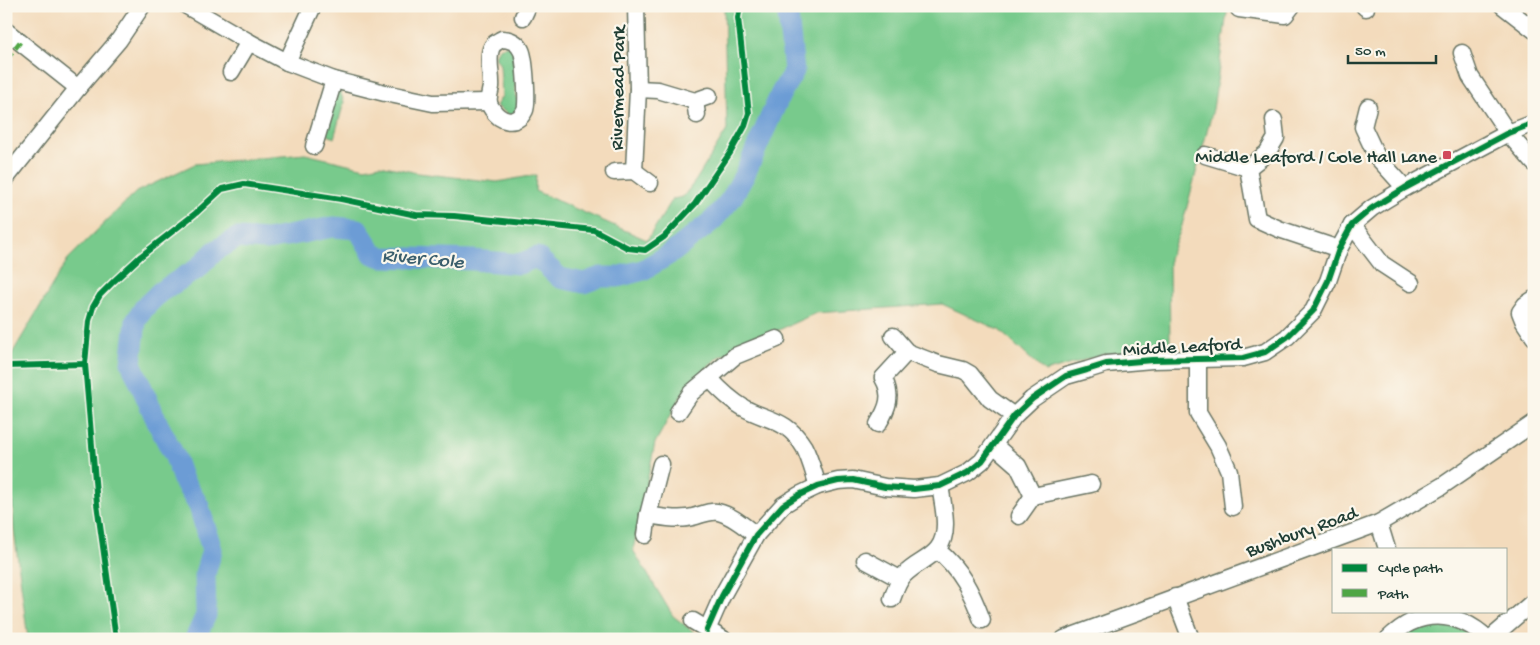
<svg xmlns="http://www.w3.org/2000/svg" width="1540" height="645" viewBox="0 0 1540 645" font-family="'Gochi Hand',sans-serif">
<style>
.green{fill:#78ca8c;stroke:#4c8460}
.lines{fill:none;stroke-linecap:round;stroke-linejoin:round}
.river{stroke:#6c9cd5;stroke-width:21}
.minor-casing{stroke:#697464;stroke-width:19}
.minor{stroke:#fff;stroke-width:16}
.quiet{stroke:#4fa644;stroke-width:5;stroke-dasharray:10 5;stroke-linecap:butt}
.cycleway-casing{stroke:#fbf7ec;stroke-width:9}
.cycleway{stroke:#00873e;stroke-width:6}
.poi-dot{fill:#d1495b;stroke:#fbf7ec;stroke-width:2}
.labels{text-anchor:middle;stroke-width:4.5;stroke-linejoin:round;paint-order:stroke}
.street-label{font-size:19px;fill:#1f3d34;stroke:#fbf7ec}
.poi-label{font-size:19px;fill:#1f3d34;stroke:#fbf7ec;text-anchor:end}
.water-label{font-size:20px;font-style:italic;fill:#3a5e6c;stroke:#fbf7ec}
</style>
<rect width="100%" height="100%" fill="#fbf7ec"/>
<filter id="ink" filterUnits="userSpaceOnUse"><feTurbulence type="fractalNoise" baseFrequency=".02" numOctaves="2"/><feDisplacementMap in="SourceGraphic" scale="10" xChannelSelector="R" yChannelSelector="G"/><feConvolveMatrix kernelMatrix="1 2 1 2 8 2 1 2 1" color-interpolation-filters="sRGB"/></filter>
<filter id="wash" filterUnits="userSpaceOnUse"><feTurbulence type="fractalNoise" baseFrequency=".0096" numOctaves="4" result="noise"/><feDisplacementMap in="SourceGraphic" scale="20" xChannelSelector="R" yChannelSelector="G"/><feGaussianBlur stdDeviation="1.12" result="paint"/><feColorMatrix in="noise" values="0 0 0 0 0 0 0 0 0 0 0 0 0 0 0 0 0 1.4 0 .05"/><feComposite in="paint" operator="in"/></filter>
<g filter="url(#wash)">
<rect width="100%" height="100%" fill="#f3dbbc"/>
<g class="green">
<polygon points="724,6 1228,6 1213,109 1181,229 1169,258 1170,348 1104,354 1045,372 999,330 942,304 816,313 717,358 685,389 655,443 633,550 673,616 703,639 28,639 14,530 6,371 13,352 68,259 136,192 195,164 305,154 365,168 380,165 418,173 497,182 536,175 535,191 647,240 673,199 683,197 696,180 727,130"/>
<polygon points="510,45 519,56 514,67 516,97 521,106 511,116 496,106 502,96 500,65 495,57 499,48"/>
<polygon points="340,91 344,102 334,138 328,135 324,130 334,94"/>
<polygon points="1431,622 1452,624 1479,639 1397,639 1411,628"/>
</g>
<g class="lines">
<polyline class="river" points="195,639 206,615 205,574 212,550 199,506 183,480 175,457 158,424 131,363 136,321 144,308 160,292 197,269 215,251 237,238 267,240 333,227 358,229 373,254 382,257 473,260 519,264 537,257 560,278 584,283 600,277 617,277 643,270 673,252 713,220 731,199 745,174 781,93 794,71 787,6"/>
</g>
</g>
<g filter="url(#ink)">
<g class="lines">
<g class="minor-casing">
<g id="minor">
<polyline points="187,6 249,42 287,62 334,80 385,93 433,103 488,102"/>
<polyline points="1364,6 1366,8"/>
<polyline points="1503,6 1534,30"/>
<polyline points="1239,9 1285,15 1292,6"/>
<polyline points="523,17 528,6"/>
<polyline points="6,31 78,88"/>
<path d="M502 39C510 39 518 43 521 50 525 56 528 105 525 110 517 127 500 122 492 109 491 107 489 105 489 102 488 98 490 92 491 87 492 75 487 60 491 49 493 43 497 42 502 39Z"/>
<polyline points="1462,53 1470,76 1508,133 1534,163"/>
<polyline points="287,62 313,6"/>
<polyline points="231,72 249,42"/>
<polyline points="638,89 658,90 695,101 697,115"/>
<polyline points="695,101 709,96"/>
<polyline points="1368,107 1363,127 1377,157 1405,188"/>
<polyline points="314,146 334,80"/>
<polyline points="1205,155 1248,168 1257,219 1279,229 1339,249"/>
<polyline points="1248,168 1267,153 1276,138 1274,120"/>
<polyline points="634,171 650,183"/>
<polyline points="614,172 634,171 638,89 636,6"/>
<polyline points="6,178 78,88 119,40 142,6"/>
<polyline points="1352,225 1382,264 1411,283"/>
<polyline points="1534,299 1525,305 1520,312 1524,322 1534,337"/>
<polyline points="893,336 907,352 938,364 963,370 970,374 990,399 1014,416"/>
<path d="M777 339 735 356 709 378C720 390 730 400 744 408 768 421 787 419 804 447 810 458 814 474 818 486"/>
<polyline points="1198,359 1198,413 1218,446 1229,471 1233,507"/>
<polyline points="678,412 691,393 709,378"/>
<path d="M878 424C888 408 893 395 883 378L907 352"/>
<polyline points="994,445 1018,466 1033,496 1091,484"/>
<path d="M648 515C661 517 674 520 687 518 698 517 708 510 718 512 732 515 745 527 756 535"/>
<polyline points="1019,516 1033,496"/>
<polyline points="1379,523 1387,549"/>
<polyline points="645,535 648,515 661,464"/>
<path d="M937 550C960 568 972 593 982 620"/>
<polyline points="865,560 900,579"/>
<polyline points="1175,597 1191,639"/>
<path d="M892 599C895 591 898 581 904 575 921 557 945 558 945 524 945 512 942 498 940 486"/>
<polyline points="693,621 723,639"/>
<polyline points="707,630 722,596 756,535 783,505 799,495 818,486 838,481 853,480 885,487 914,489 940,486 967,473 982,461 1014,416 1032,399 1066,376 1087,370 1106,364 1152,360 1243,358 1265,352 1287,337 1313,311 1328,281 1339,249 1352,225 1372,208 1405,188 1508,133 1534,123"/>
<polyline points="1064,639 1379,523 1442,486 1534,423"/>
<path d="M1388 639C1419 608 1457 610 1488 639"/>
<polyline points="1490,639 1534,601"/>
</g>
</g>
<use href="#minor" class="minor"/>
<polyline class="quiet" points="6,60 20,42"/>
<g class="cycleway-casing">
<g id="cycleway">
<polyline points="6,366 85,364"/>
<polyline points="707,630 722,596 756,535 783,505 799,495 818,486 838,481 853,480 885,487 914,489 940,486 967,473 982,461 1014,416 1032,399 1066,376 1087,370 1106,364 1152,360 1243,358 1265,352 1287,337 1313,311 1328,281 1339,249 1352,225 1372,208 1405,188 1508,133 1534,123"/>
<polyline points="116,639 97,504 85,364 89,321 93,307 100,295 114,281 141,256 196,213 222,189 244,184 341,199 416,215 454,216 594,230 628,248 645,250 664,237 695,204 730,153 745,126 749,113 738,18 740,6"/>
</g>
</g>
<use href="#cycleway" class="cycleway"/>
</g>
</g>
<rect class="poi-dot" x="1442" y="150" width="10" height="10" rx="2.5"/>
<g class="labels">
<g class="street-label">
<text transform="translate(616 88) rotate(-89)" y="7">Rivermead Park</text>
<text transform="translate(1182 345) rotate(-3)" y="7">Middle Leaford</text>
<text transform="translate(1301 530) rotate(-20)" y="7">Bushbury Road</text>
</g>
<g class="poi-label">
<text x="1437" y="162">Middle Leaford / Cole Hall Lane</text>
</g>
<g class="water-label">
<text transform="translate(423 257) rotate(5)" y="7">River Cole</text>
</g>
</g>
<rect width="1540" height="645" fill="none" stroke="#fbf7ec" stroke-width="25"/>
<rect x="1332" y="548" width="175" height="65" fill="#fbf7ec" stroke="#a3ada2"/>
<rect x="1342" y="564" width="25" height="8" fill="#00873e" stroke="#a3ada2"/>
<text x="1378" y="572" font-size="15" fill="#1f3d34">Cycle path</text>
<rect x="1342" y="589" width="25" height="8" fill="#4fa644" stroke="#a3ada2"/>
<text x="1378" y="598" font-size="15" fill="#1f3d34">Path</text>
<path d="M1348 55v8h88v-8" fill="none" stroke="#1f3d34" stroke-width="2.5"/>
<text x="1355" y="55" font-size="15" fill="#1f3d34" stroke="#fbf7ec" stroke-width="4" paint-order="stroke">50 m</text>
</svg>
